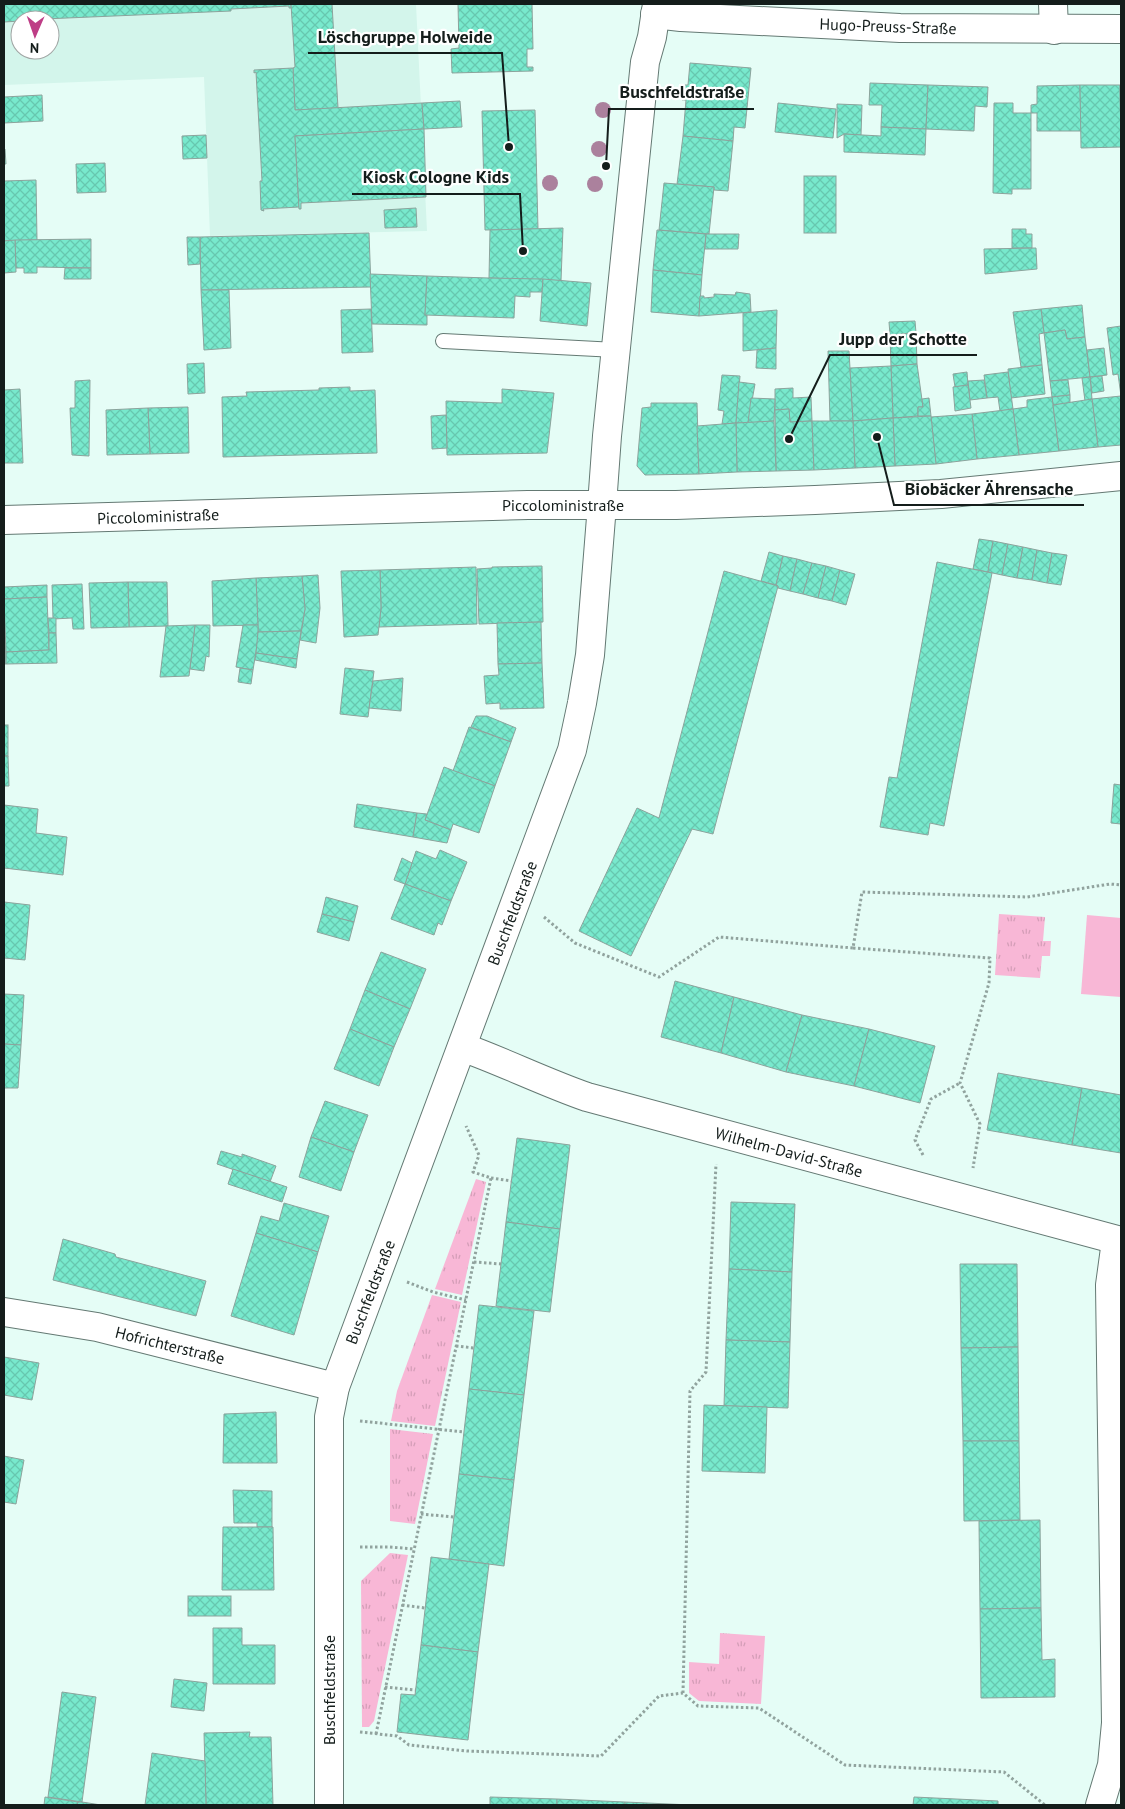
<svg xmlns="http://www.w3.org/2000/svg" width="1125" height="1809" viewBox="0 0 1125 1809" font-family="'PT Sans',sans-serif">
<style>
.built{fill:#d3f5eb;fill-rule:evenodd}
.grass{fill:url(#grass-tufts)}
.pitch{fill:#f8b7d6}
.building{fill:url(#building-cross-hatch);stroke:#8ca39c}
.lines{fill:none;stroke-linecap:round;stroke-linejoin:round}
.service-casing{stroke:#647973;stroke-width:16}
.minor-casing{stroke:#647973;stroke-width:30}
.tertiary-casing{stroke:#647973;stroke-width:30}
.path{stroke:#91a39e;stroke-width:3;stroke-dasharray:2.5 2.5;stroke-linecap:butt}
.service{stroke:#fff;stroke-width:14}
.minor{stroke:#fff;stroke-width:28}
.tertiary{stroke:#fff;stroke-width:28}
.tree{fill:#ab819d}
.labels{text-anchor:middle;stroke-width:4.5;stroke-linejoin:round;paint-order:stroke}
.street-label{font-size:16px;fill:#141d1b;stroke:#fff}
.leader{fill:none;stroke:#141d1b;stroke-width:2}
.callout-dot{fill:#141d1b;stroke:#fff;stroke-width:2}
.callout-label{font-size:18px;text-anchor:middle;font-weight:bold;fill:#141d1b;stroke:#fff;stroke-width:4.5;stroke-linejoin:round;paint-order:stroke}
</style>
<defs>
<pattern id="grass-tufts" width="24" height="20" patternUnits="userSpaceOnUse" patternTransform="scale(1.25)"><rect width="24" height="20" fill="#f8b7d6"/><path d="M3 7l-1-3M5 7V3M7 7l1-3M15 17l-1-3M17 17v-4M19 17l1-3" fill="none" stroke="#d49db7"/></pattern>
<pattern id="building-cross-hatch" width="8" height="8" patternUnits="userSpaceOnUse" patternTransform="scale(1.25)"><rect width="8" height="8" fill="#78e9cd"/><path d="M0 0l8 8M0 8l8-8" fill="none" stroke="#67c7af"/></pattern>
</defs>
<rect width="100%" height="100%" fill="#e5fdf6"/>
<path class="built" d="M4 4H416L427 231 210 236 204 77 4 85ZM20 20H50V50H20Z"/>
<g class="grass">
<polygon points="999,914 1045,917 1043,941 1051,941 1050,956 1042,956 1040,978 995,975"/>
<polygon points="476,1179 486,1182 462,1295 435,1289"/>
<polygon points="432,1295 461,1302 435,1426 391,1421 397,1391"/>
<polygon points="390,1429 433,1434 415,1524 390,1521"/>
<polygon points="390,1553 408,1555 374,1721 369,1727 362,1727 361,1581"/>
<polygon points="720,1633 765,1636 761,1704 699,1701 689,1693 689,1662 719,1664"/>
</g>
<polygon class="pitch" points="1087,915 1121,918 1121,997 1081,994"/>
<g class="building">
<polygon points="4,4 291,4 291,8 289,8 289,6 231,9 231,11 20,20 20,21 4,22"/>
<polygon points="291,4 332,4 338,108 295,110 293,68 295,67"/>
<polygon points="458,4 532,4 533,49 527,49 527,67 533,67 533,71 452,73 451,49 459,48"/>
<polygon points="690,63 751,68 745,128 734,127 733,141 683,136 686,100 682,100 684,85 688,85"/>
<polygon points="293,68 295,110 422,103 424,129 295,136 299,207 263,209 264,211 261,210 260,181 262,181 256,72 254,73 254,70"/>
<polygon points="870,83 928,85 926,129 881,127 882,105 869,105"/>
<polygon points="928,85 988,87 987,107 975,106 974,131 926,129"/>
<polygon points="1080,85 1081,131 1037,131 1037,113 1031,113 1031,105 1037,104 1037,86"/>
<polygon points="1080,85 1120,85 1121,147 1081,148"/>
<polygon points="1120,85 1121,85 1121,147"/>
<polygon points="42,95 43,121 4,123 4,97"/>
<polygon points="460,101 462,127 424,129 422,103"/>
<polygon points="778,103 836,109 833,138 775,132"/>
<polygon points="994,103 1013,103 1013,113 1031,113 1031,189 1012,189 1012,194 993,193"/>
<polygon points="837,104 862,105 861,135 844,134 837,138"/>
<polygon points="535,110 538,229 485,230 482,111"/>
<polygon points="881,127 926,129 925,155 844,152 844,134 881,136"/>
<polygon points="424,129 426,197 301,203 301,209 299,209 295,136"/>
<polygon points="206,135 207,158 183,159 182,136"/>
<polygon points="683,136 733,141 728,191 714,190 714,187 677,184"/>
<polygon points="4,149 5,149 6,164 4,164"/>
<polygon points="105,163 106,192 77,193 76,164"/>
<rect x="804" y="176" width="32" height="57"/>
<polygon points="36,180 37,240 4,241 4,181"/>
<polygon points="664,183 714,187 709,234 659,230"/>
<polygon points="416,208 417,227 385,228 384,210"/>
<polygon points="563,228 561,281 489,278 490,230"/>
<polygon points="1012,229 1026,229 1026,234 1032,234 1032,248 1012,248"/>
<polygon points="657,230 706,234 702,275 653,270"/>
<polygon points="369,233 371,287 201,290 200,237"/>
<polygon points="706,234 739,234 738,249 705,249"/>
<polygon points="187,237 200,237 200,264 188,265"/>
<polygon points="91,239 91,268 37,267 37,273 24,273 24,268 16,268 15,240"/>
<polygon points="15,240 16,272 4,273 4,241"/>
<polygon points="1036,248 1037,269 985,274 984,249"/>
<polygon points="65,268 91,268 91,279 64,279"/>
<polygon points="653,270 702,275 699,316 651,312"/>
<polygon points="370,274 427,276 425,315 427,315 427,325 372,324"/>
<polygon points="427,276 489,278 543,279 542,292 530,292 530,297 515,296 514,318 425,315"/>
<polygon points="543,279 591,283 587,326 540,321"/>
<polygon points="201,290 229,290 231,348 204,350"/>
<polygon points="736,292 750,294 751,312 699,316 700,296 704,296 704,298 714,297 714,294 735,295"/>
<polygon points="1082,305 1085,337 1067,339 1065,330 1044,333 1041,309"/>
<polygon points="371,309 373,352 342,353 341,310"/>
<polygon points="1041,309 1044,333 1039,334 1042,365 1021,367 1013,312"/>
<polygon points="777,310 776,348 743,351 743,313"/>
<polygon points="915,321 916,333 890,335 889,322"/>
<polygon points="1121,326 1121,396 1118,374 1113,375 1107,328"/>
<polygon points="1065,330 1067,339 1085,337 1090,377 1050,381 1044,333"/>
<polygon points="916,333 917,364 891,366 890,335"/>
<polygon points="776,348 776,369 756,368 757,350"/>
<polygon points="1104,348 1107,375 1090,377 1087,350"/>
<polygon points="828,351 849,351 853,421 830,421"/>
<polygon points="204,363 205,393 188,394 187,364"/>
<polygon points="917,364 923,407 918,407 918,416 893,418 891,366"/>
<polygon points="1042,365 1045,394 1011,398 1008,369"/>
<polygon points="891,366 893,418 853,421 850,368"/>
<polygon points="967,372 968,385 955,387 953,374"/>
<polygon points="1008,372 1013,409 1000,411 998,397 987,398 984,375"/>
<polygon points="722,375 740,376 736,423 722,424 724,411 718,410"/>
<polygon points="1102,376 1104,391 1092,393 1090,377"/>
<polygon points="1090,377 1092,399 1085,401 1082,378"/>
<polygon points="90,380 89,456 72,455 70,408 75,408 75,381"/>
<polygon points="984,380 987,398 970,400 968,381"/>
<polygon points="1068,380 1070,395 1052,397 1050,381"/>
<polygon points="739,382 755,384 748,423 736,423"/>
<polygon points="968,385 971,408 955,411 953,387"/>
<polygon points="350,387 350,391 375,390 377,453 223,457 222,397 247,396 246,392 319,390 319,388"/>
<polygon points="793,388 793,398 811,397 812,421 790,422 789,409 775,410 775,389"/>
<polygon points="20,389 23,463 4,463 4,390"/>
<polygon points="502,389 554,393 547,453 447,455 446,401 502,403"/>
<polygon points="1070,395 1070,403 1053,405 1052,397"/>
<polygon points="1121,396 1121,445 1098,447 1092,399"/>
<polygon points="1052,397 1059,451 1019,455 1013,409 1027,407 1027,400"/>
<polygon points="751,398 775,399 774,421 748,423"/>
<polygon points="929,398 931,416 918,416 918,407 923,407 922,399"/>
<polygon points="1092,399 1098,447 1059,451 1053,405"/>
<polygon points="651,403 697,403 699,474 645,475 637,466 642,408 651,407"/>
<polygon points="188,407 189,453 150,454 148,408"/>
<polygon points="148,408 150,454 107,455 106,410"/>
<polygon points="789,409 790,422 812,421 814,470 776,471 775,410"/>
<polygon points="1013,409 1019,455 977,459 972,414"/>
<polygon points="972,414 977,459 936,464 931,417"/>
<polygon points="446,415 447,448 432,449 431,416"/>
<polygon points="931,416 936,464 895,466 893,418"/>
<polygon points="893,418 895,466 855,468 853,421"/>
<polygon points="774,421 776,471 737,472 736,423"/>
<polygon points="812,421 853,421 855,468 814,470"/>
<polygon points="736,423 737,472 699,474 697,426"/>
<polygon points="979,539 993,541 988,572 973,569"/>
<polygon points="993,541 1008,544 1002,575 988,572"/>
<polygon points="1008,544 1023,547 1017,578 1002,575"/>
<polygon points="1023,547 1037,550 1032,580 1017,578"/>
<polygon points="1037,550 1052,553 1047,583 1032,580"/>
<polygon points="769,552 783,556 776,585 761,581"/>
<polygon points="1052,553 1067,555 1061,585 1047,583"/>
<polygon points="783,556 797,559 790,591 778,588 778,586 776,585"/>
<polygon points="797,559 812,563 803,594 790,591"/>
<polygon points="937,562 992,573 944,826 930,823 928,835 880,827 889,777 897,778"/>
<polygon points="812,563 826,566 818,598 803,594"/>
<polygon points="542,566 543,622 479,624 477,569 492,568 492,567"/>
<polygon points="826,566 840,570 832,601 818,598"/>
<polygon points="476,567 477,624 379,627 381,608 380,570"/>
<polygon points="380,570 381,608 378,635 344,637 341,571"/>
<polygon points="840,570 855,574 846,605 832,601"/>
<polygon points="724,571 778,586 713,834 692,829 631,956 579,931 637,808 659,818"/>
<polygon points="318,575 320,608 316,643 300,640 305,609 302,576"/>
<polygon points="302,576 305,609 301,631 258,632 256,578"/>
<polygon points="256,578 258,625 213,626 212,581"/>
<polygon points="128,582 167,582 168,626 129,627"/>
<polygon points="128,582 129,627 91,628 89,583"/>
<polygon points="82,584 84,629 73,629 72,618 53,619 52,585"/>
<polygon points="47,585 47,597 4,599 4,587"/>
<polygon points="4,587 6,664 4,664"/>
<polygon points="47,597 49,650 6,652 4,599"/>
<polygon points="48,618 56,618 56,633 49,633"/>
<polygon points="541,622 542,663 498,664 497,623"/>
<polygon points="195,625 210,625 209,657 206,656 204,671 190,669"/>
<polygon points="195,625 189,676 160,677 166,626"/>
<polygon points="243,625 258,625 258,639 253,670 236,667"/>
<polygon points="301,631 297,659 256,653 258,632"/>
<polygon points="49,633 56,633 57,663 6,664 6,652 49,650"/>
<polygon points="256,653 297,659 296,668 255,660"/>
<polygon points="542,663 544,708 500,709 500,703 486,704 484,676 499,675 498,664"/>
<polygon points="240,668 253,670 251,684 238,682"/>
<polygon points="345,668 374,671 368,717 340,714"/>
<polygon points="403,678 401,711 369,708 373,681"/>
<polygon points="476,716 487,716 516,728 511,742 471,727"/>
<rect x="4" y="725" width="4" height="31"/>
<polygon points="469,727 511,742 495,786 453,771"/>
<polygon points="4,756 8,756 9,786 4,786"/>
<polygon points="444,767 495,786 479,833 453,824 451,830 425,820"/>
<polygon points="1114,784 1121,785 1121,824 1111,823"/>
<polygon points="357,804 417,813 413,837 354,827"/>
<polygon points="4,805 38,809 36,833 67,837 63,875 4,868"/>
<polygon points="417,813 427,814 425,820 451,830 447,843 413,837"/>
<polygon points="440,850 467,862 451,901 405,884 416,851 436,859"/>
<polygon points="402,858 412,863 405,884 394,880"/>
<polygon points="405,884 451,901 442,925 438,923 434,935 391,919"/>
<polygon points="326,897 358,906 354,922 322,914"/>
<polygon points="4,902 30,905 25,960 4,958"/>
<polygon points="322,914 354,922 349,941 317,932"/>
<polygon points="381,952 426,969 410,1009 365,990"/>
<polygon points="675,981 734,997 721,1053 661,1037"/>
<polygon points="365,990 410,1009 394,1047 350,1029"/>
<polygon points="4,994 24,995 21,1045 4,1044"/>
<polygon points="734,997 802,1015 786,1072 721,1053"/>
<polygon points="802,1015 869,1029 854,1086 786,1072"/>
<polygon points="350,1029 394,1047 379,1086 334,1069"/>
<polygon points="869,1029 935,1046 920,1103 854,1086"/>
<polygon points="4,1044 21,1045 18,1088 4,1088"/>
<polygon points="998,1073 1082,1088 1072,1145 987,1130"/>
<polygon points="1082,1088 1121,1095 1121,1153 1072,1145"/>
<polygon points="325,1101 368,1115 354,1152 311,1137"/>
<polygon points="311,1137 354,1152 341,1191 299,1177"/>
<polygon points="517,1138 570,1145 560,1229 506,1222"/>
<polygon points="221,1151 242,1157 242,1154 276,1166 270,1182 217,1164"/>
<polygon points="233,1169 287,1187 282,1202 228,1184"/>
<polygon points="731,1202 795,1204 792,1272 729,1269"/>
<polygon points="284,1203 329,1216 318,1252 256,1233 261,1216 279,1221"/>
<polygon points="506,1222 560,1229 550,1312 496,1306"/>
<polygon points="256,1233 318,1252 294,1335 231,1316"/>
<polygon points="63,1239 115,1254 116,1257 206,1281 196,1316 53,1280"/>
<polygon points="960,1264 1017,1264 1018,1347 961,1348"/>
<polygon points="729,1269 792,1272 790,1342 726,1340"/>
<polygon points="479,1305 534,1311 524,1395 469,1389"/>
<polygon points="726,1340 790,1342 788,1408 724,1406"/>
<polygon points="1018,1347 1019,1441 963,1441 961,1348"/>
<polygon points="4,1357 39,1363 32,1400 4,1395"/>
<polygon points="469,1389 524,1395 514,1480 459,1474"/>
<polygon points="704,1405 767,1407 765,1473 702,1471"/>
<polygon points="276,1412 277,1463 223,1463 224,1414"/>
<polygon points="963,1441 1019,1441 1020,1520 964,1521"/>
<polygon points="4,1456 24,1460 16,1504 4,1502"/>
<polygon points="459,1474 514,1480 504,1566 449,1559"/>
<polygon points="233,1490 272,1491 272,1527 257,1527 257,1523 234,1523"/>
<polygon points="1040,1520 1041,1608 980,1609 979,1521"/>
<polygon points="223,1527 273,1527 274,1590 222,1590"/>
<polygon points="431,1557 489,1564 478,1652 421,1645"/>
<rect x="188" y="1596" width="43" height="20"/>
<polygon points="1041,1608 1042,1660 1055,1659 1055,1697 981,1698 980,1609"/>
<polygon points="213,1628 242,1628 242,1645 275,1645 275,1684 213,1684"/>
<polygon points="421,1645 478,1652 468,1740 397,1732 401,1694 415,1695"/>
<polygon points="174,1679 207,1683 204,1711 171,1707"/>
<polygon points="62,1692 96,1697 82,1802 48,1797"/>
<polygon points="250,1732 249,1737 271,1737 273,1805 206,1805 204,1733"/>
<polygon points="152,1753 205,1761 206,1805 145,1805"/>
<polygon points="45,1797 78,1802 77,1805 44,1805"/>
<polygon points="490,1797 557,1799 557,1805 490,1805"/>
<polygon points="914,1797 998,1801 998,1805 913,1805"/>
<polygon points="557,1799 625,1802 625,1805 557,1805"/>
<polygon points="78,1802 82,1802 101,1805 77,1805"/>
<polygon points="625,1802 691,1805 625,1805"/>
</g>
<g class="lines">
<g class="service-casing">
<polyline id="service" points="443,341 616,350"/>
</g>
<g class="minor-casing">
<g id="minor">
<polyline points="1053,4 1054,30"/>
<polyline points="655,14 681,17 900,28 1121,29"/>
<path d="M462 1047C504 1062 544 1082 587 1097L1121 1241"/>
<polyline points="4,1312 97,1327 335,1387"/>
<polyline points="329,1805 329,1417 335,1387 572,750 582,703 590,655 602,505"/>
<polyline points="1100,1805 1112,1765 1116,1723 1110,1285 1116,1241"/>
</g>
</g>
<g class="tertiary-casing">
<g id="tertiary">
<polyline points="602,505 607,436 645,62 652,37 657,4"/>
<polyline points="4,520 528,505 676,505 815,500 941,494 1121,476"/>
</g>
</g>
<g class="path">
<polyline points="544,917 575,943 659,977 719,937 853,948 862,892 1027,897 1110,884 1121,885"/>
<polyline points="853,948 990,958 989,983 960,1083 980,1124 973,1168"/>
<polyline points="923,1155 915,1140 931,1099 960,1083"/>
<polyline points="491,1178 512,1181"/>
<polyline points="474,1262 501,1264"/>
<polyline points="407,1282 433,1292 466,1300"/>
<polyline points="456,1346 474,1348"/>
<polyline points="360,1421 464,1432"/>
<polyline points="421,1514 454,1517"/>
<polyline points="360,1547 390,1547 414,1549"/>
<polyline points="402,1605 425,1608"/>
<polyline points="385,1687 416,1690"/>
<polyline points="683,1693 690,1391 706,1372 716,1164"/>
<polyline points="360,1732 397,1736 409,1745 467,1751 601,1756 659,1696 683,1693 698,1706 759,1708 845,1765 1004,1772 1045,1805"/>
<polyline points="376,1734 491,1178 473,1172 479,1155 466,1126"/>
</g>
<use href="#service" class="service"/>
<use href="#minor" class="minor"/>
<use href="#tertiary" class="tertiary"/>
</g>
<g class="tree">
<circle cx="603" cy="110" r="8"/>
<circle cx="599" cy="149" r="8"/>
<circle cx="550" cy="183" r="8"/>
<circle cx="595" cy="184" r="8"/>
</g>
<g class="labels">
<g class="street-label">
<text transform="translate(888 26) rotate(2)" y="6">Hugo-Preuss-Straße</text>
<text x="563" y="511">Piccoloministraße</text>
<text transform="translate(158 516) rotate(-2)" y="6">Piccoloministraße</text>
<text transform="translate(512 913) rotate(-69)" y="6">Buschfeldstraße</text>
<text transform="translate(789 1152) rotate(15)" y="6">Wilhelm-David-Straße</text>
<text transform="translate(370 1292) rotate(-69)" y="6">Buschfeldstraße</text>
<text transform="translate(170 1345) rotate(14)" y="6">Hofrichterstraße</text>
<text transform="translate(329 1690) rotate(-90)" y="6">Buschfeldstraße</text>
</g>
</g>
<path class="leader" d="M509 147L502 53H308M606 166L609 109H754M523 251L520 194H352M789 439L830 355H977M877 437L894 505H1084"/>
<g class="callout-dot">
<circle cx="509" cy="147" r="5"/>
<circle cx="606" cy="166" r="5"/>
<circle cx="523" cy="251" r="5"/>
<circle cx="789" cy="439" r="5"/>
<circle cx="877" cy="437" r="5"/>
</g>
<g class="callout-label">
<text x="405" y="43">Löschgruppe Holweide</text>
<text x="682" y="98">Buschfeldstraße</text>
<text x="436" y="183">Kiosk Cologne Kids</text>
<text x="903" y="345">Jupp der Schotte</text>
<text x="989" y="495">Biobäcker Ährensache</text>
</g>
<rect width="1125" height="1809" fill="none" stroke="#141d1b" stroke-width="10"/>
<g transform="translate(35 35) rotate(182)"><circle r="24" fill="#ffffff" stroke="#a1a5a4"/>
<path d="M0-4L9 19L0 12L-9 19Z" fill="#be3d86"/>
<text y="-8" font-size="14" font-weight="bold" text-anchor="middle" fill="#141d1b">N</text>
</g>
</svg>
